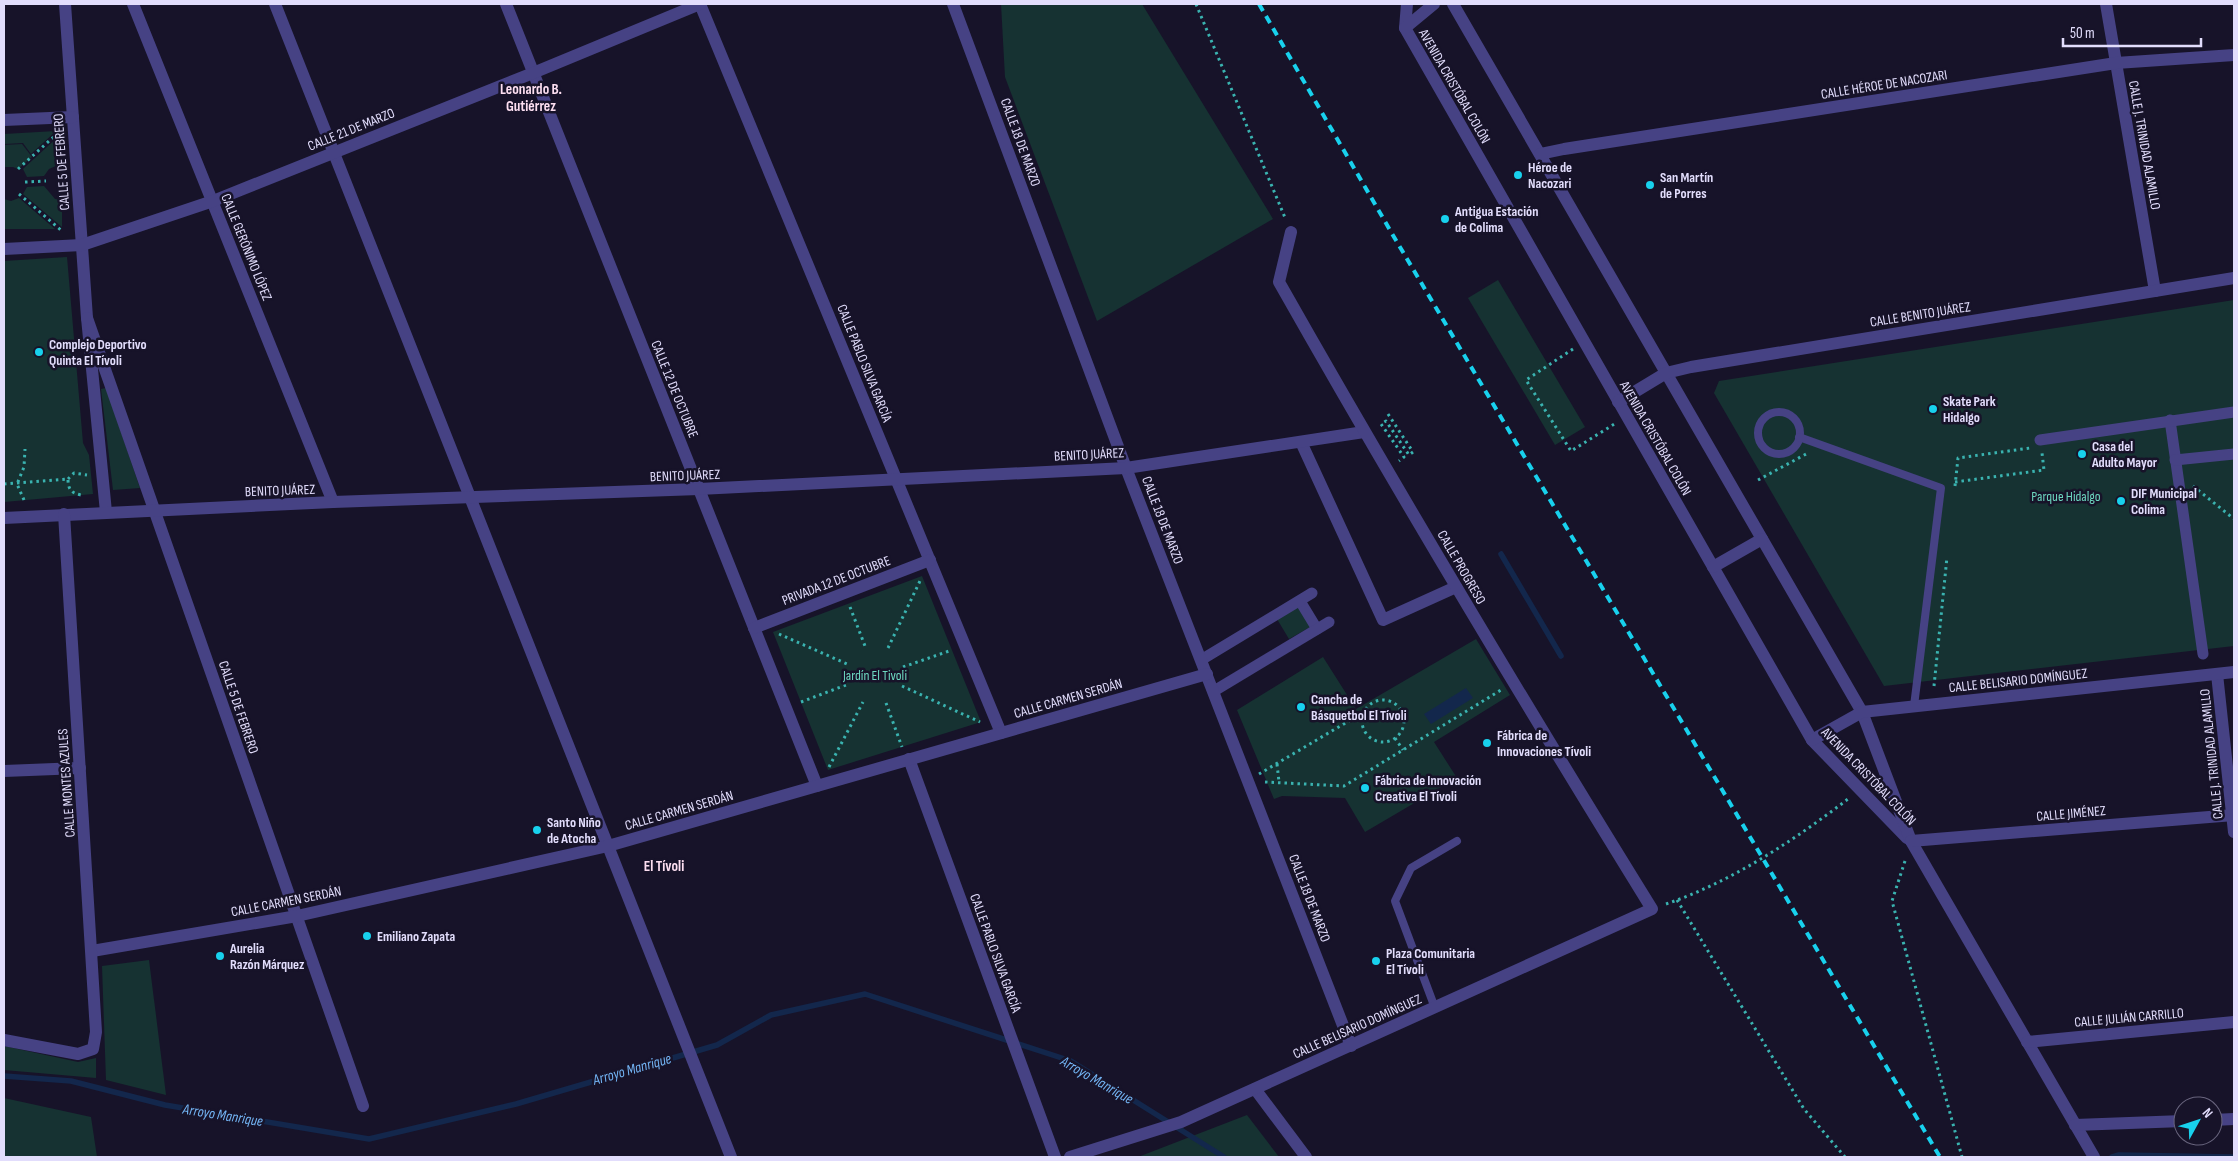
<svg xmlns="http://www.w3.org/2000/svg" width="2238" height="1161" viewBox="0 0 2238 1161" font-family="'Sofia Sans Condensed',sans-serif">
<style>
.green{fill:#163232}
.water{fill:#13274c}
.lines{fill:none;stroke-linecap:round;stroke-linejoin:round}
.stream{stroke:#13274c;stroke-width:5.5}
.path{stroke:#3ab3b0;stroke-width:3;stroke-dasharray:2.5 4;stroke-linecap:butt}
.service{stroke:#464284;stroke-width:8}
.pedestrian{stroke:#464284;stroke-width:11}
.minor{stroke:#464284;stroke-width:12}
.rail{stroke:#18d1ed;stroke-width:4;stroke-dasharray:8 6;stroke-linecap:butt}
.poi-dot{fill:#18d1ed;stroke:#171329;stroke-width:2}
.labels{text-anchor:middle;stroke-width:5;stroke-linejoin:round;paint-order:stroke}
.street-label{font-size:14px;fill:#e2ddfc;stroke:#171329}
.poi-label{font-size:14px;font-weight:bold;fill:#e2ddfc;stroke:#171329;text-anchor:start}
.park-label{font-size:14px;fill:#6dd8c1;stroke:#171329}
.neighbourhood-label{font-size:15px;font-weight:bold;fill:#fddff1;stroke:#171329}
.water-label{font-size:15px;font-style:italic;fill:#73b4f4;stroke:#171329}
</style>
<rect width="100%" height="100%" fill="#171329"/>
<g class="green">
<polygon points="1001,4 1142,4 1273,219 1097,321 1005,77"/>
<polygon points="56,131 31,154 23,143 4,144 4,134"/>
<polygon points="60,135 60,164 49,169 44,176 27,177 23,169"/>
<polygon points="22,144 32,157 18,169 13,167 4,167 4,145"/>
<polygon points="44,186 55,199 62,200 62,227 23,194 27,187"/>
<polygon points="19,198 55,229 4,229 4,199 11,201"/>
<polygon points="67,257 83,443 89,455 93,494 4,502 4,261"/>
<polygon points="1498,280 1585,427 1555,445 1468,298"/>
<polygon points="2234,300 2234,646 1884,686 1714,393 1719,381"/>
<polygon points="106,388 140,488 113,490 101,389"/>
<polygon points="922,576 981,722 828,770 773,632"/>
<polygon points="1298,607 1310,627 1289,639 1277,619"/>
<polygon points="1476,639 1510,695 1434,742 1457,778 1365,832 1345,798 1282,796 1274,799 1237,710 1323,657 1356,709"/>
<polygon points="149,960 166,1095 106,1080 102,966"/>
<polygon points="4,1046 78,1062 96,1058 96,1078 4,1070"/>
<polygon points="4,1098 91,1117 97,1157 4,1157"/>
<polygon points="1247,1115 1279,1157 1138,1157"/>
</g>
<polygon class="water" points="1466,688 1473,698 1431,724 1424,714"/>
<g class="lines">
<g class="stream">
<polyline points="1501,554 1561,656"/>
<polyline points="4,1076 71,1081 165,1105 369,1139 516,1104 717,1045 771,1015 865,994 1071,1061 1224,1157"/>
<polyline points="2112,1157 2119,1155 2232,1157"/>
</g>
<g class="path">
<polyline points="1196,4 1286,220"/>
<polyline points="18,169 58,133"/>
<polyline points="25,182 46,181"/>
<polyline points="19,194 62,231"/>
<polyline points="1573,349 1526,380 1571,451 1616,423"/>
<polyline points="1388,414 1413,452 1409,455 1386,421 1381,424 1404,457 1399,461"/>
<polyline points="68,479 74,473 87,475"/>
<polyline points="1758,480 1808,453"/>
<polyline points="1955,482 2044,470 2042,453"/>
<path d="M4 484 68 479C68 489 71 493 81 495"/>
<polyline points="1955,486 1958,458 2030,448"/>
<polyline points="2193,486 2234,519"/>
<polyline points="24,500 17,484 24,467 25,449"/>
<polyline points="850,607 865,646"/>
<polyline points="779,634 847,664"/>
<polyline points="888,648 920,581"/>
<polyline points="903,667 952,650"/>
<polyline points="902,686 980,722"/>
<polyline points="1934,686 1947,557"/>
<circle cx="1383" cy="721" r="21"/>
<polyline points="801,702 846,685"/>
<polyline points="886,703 902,747"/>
<polyline points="1395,738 1403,750"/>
<polyline points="1277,764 1279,782"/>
<polyline points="829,767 863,702"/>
<polyline points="1259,774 1364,712"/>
<polyline points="1265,782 1344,786 1501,690"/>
<polyline points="1905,861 1892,901 1962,1157"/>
<polyline points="1677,900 1804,1109 1845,1157"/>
<path d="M1666 904C1731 882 1793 841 1848 799"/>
</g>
<g class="service">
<circle cx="1779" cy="433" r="21"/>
<polyline points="1799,437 1941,488 1914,706"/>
<polyline points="1435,1008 1395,901 1411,868 1457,841"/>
</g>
<g class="pedestrian">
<polyline points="2170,420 2203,654"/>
<polyline points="2040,440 2234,412"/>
<polyline points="2175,460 2234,454"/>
<polyline points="1300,601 1317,629"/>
<polyline points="1201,660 1312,593"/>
<polyline points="1214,691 1329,622"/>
</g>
<g class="minor">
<polyline points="65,4 87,318 106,512"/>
<polyline points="133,4 333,502"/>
<polyline points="275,4 731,1157"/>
<polyline points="506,4 817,786"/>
<polyline points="700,4 1001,733"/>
<polyline points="953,4 1126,468 1351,1046"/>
<polyline points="1407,4 1405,28 1812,740 1907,838"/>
<polyline points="1453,4 1862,712 1911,841 2094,1157"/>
<polyline points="2106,4 2155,291"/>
<polyline points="1405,28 1434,4"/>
<polyline points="4,120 73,117"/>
<polyline points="1540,154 1564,149 2116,63 2234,55"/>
<polyline points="4,249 82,245 213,201 533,73 700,4"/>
<polyline points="87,318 363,1106"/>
<polyline points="1618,402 1666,373 1691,367 2234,278"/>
<polyline points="1301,442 1383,620 1456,587"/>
<polyline points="4,518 333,502 699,489 1126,468 1364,432"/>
<polyline points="1713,567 1762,539"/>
<polyline points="754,628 930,560"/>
<polyline points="2217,674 2234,832"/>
<polyline points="1812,740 1862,712 2234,672"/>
<polyline points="909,759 1055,1157"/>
<polyline points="4,771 80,768"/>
<polyline points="1911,841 2234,815"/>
<polyline points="92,951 297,916 608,846 1207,674"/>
<polyline points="4,1040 78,1054 93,1049 96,1032 64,514"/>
<polyline points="2027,1042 2234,1022"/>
<polyline points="1255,1089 1306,1157"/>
<polyline points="2213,1120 2234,1119"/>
<polyline points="2075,1125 2183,1121"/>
<path d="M1070 1157 1181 1122 1652 909C1524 702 1399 494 1279 282L1291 232"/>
</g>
<polyline class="rail" points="1259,4 1394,237 1940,1157"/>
</g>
<g class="poi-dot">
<circle cx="1518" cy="175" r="5"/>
<circle cx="1650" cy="185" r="5"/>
<circle cx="1445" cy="219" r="5"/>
<circle cx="39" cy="352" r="5"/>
<circle cx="1933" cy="409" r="5"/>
<circle cx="2082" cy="454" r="5"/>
<circle cx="2121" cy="501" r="5"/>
<circle cx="1301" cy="707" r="5"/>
<circle cx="1487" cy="743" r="5"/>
<circle cx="1365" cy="788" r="5"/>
<circle cx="537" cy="830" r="5"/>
<circle cx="367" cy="936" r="5"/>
<circle cx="220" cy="956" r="5"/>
<circle cx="1376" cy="961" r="5"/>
</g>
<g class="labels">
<g class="street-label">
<text transform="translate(1884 84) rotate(-9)" y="5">CALLE HÉROE DE NACOZARI</text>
<text transform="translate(1455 86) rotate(60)" y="5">AVENIDA CRISTÓBAL COLÓN</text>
<text transform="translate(351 129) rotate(-22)" y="5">CALLE 21 DE MARZO</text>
<text transform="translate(1021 142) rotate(70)" y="5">CALLE 18 DE MARZO</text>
<text transform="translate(2145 145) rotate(80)" y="5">CALLE J. TRINIDAD ALAMILLO</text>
<text transform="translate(61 162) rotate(-94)" y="5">CALLE 5 DE FEBRERO</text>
<text transform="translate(247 247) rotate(68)" y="5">CALLE GERÓNIMO LÓPEZ</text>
<text transform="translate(1920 314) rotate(-9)" y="5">CALLE BENITO JUÁREZ</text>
<text transform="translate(865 363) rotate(68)" y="5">CALLE PABLO SILVA GARCÍA</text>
<text transform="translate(675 389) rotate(68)" y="5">CALLE 12 DE OCTUBRE</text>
<text transform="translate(1656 438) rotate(60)" y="5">AVENIDA CRISTÓBAL COLÓN</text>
<text transform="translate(1089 454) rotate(-3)" y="5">BENITO JUÁREZ</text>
<text transform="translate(685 475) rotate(-2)" y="5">BENITO JUÁREZ</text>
<text transform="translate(280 490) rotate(-2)" y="5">BENITO JUÁREZ</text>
<text transform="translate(1163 520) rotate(69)" y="5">CALLE 18 DE MARZO</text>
<text transform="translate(1462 567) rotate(60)" y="5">CALLE PROGRESO</text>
<text transform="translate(836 580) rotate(-21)" y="5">PRIVADA 12 DE OCTUBRE</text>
<text transform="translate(2018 680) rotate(-6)" y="5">CALLE BELISARIO DOMÍNGUEZ</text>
<text transform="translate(1068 698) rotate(-16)" y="5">CALLE CARMEN SERDÁN</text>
<text transform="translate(239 707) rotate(71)" y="5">CALLE 5 DE FEBRERO</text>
<text transform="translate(2211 754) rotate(-96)" y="5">CALLE J. TRINIDAD ALAMILLO</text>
<text transform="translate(1869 776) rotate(46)" y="5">AVENIDA CRISTÓBAL COLÓN</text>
<text transform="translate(66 783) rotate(-94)" y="5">CALLE MONTES AZULES</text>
<text transform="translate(679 810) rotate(-16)" y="5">CALLE CARMEN SERDÁN</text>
<text transform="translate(2071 813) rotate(-5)" y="5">CALLE JIMÉNEZ</text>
<text transform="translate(1310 898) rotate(69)" y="5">CALLE 18 DE MARZO</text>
<text transform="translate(286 901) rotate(-11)" y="5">CALLE CARMEN SERDÁN</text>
<text transform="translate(996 953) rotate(70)" y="5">CALLE PABLO SILVA GARCÍA</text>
<text transform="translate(2129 1017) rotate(-5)" y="5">CALLE JULIÁN CARRILLO</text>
<text transform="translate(1357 1026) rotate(-24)" y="5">CALLE BELISARIO DOMÍNGUEZ</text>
</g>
<g class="poi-label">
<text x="1528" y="172">Héroe de<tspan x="1528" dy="16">Nacozari</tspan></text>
<text x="1660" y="182">San Martín<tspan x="1660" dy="16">de Porres</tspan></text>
<text x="1455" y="216">Antigua Estación<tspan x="1455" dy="16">de Colima</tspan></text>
<text x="49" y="349">Complejo Deportivo<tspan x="49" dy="16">Quinta El Tívoli</tspan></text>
<text x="1943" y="406">Skate Park<tspan x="1943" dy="16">Hidalgo</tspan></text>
<text x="2092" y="451">Casa del<tspan x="2092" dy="16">Adulto Mayor</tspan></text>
<text x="2131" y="498">DIF Municipal<tspan x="2131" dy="16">Colima</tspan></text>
<text x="1311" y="704">Cancha de<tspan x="1311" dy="16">Básquetbol El Tívoli</tspan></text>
<text x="1497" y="740">Fábrica de<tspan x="1497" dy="16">Innovaciones Tívoli</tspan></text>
<text x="1375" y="785">Fábrica de Innovación<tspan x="1375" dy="16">Creativa El Tívoli</tspan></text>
<text x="547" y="827">Santo Niño<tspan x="547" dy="16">de Atocha</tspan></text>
<text x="377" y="941">Emiliano Zapata</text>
<text x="230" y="953">Aurelia<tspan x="230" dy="16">Razón Márquez</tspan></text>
<text x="1386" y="958">Plaza Comunitaria<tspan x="1386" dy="16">El Tívoli</tspan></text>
</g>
<g class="park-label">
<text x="2066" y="501">Parque Hidalgo</text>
<text x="875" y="680">Jardín El Tivoli</text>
</g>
<g class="neighbourhood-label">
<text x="531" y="94">Leonardo B.<tspan x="531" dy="17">Gutiérrez</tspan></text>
<text x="664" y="871">El Tívoli</text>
</g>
<g class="water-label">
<text transform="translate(632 1069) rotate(-16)" y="5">Arroyo Manrique</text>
<text transform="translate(1097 1080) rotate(30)" y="5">Arroyo Manrique</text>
<text transform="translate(223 1115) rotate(9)" y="5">Arroyo Manrique</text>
</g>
</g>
<rect width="2238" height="1161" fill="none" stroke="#e2ddfc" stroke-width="10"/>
<g transform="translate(2198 1121) rotate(50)"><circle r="24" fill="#171329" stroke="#68647d"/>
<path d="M0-4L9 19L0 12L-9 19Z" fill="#18d1ed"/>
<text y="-8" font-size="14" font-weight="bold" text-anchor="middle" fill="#e2ddfc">N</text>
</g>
<path d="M2063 38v8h138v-8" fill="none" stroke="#e2ddfc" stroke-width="2.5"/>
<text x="2070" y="38" font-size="15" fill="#e2ddfc" stroke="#171329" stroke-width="4" paint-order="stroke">50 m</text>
</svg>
